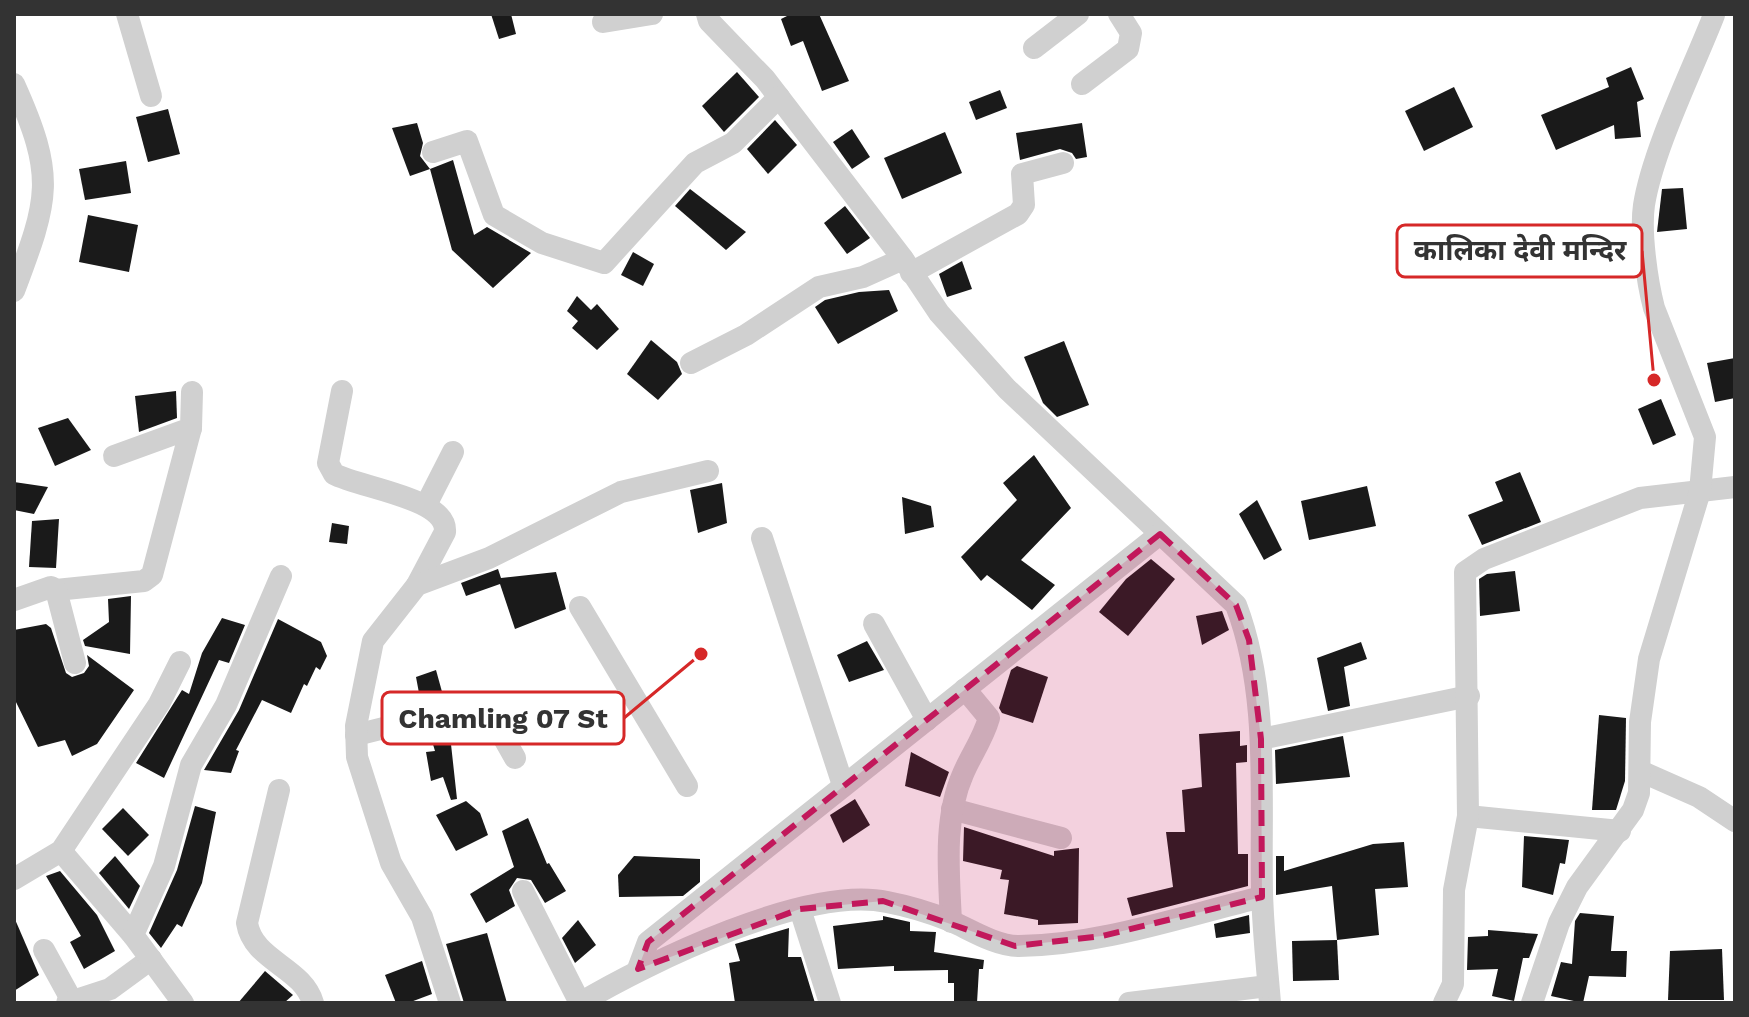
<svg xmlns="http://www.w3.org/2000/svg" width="1749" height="1017" viewBox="0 0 1749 1017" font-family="'Work Sans','Noto Sans Devanagari',sans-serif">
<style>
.building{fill:#1a1a1a}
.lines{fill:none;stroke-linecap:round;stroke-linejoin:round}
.street{stroke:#d0d0d0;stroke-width:22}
.marked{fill:#c2185b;fill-opacity:0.2;stroke:#c2185b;stroke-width:6;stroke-dasharray:16 10;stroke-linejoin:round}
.leader{fill:none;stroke:#d62828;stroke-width:3}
.callout-dot{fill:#d62828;stroke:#fff;stroke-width:3}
.callout{fill:#fff;stroke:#d62828;stroke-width:3}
.callout-label{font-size:28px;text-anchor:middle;font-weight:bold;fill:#333}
</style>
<rect width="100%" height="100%" fill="#fff"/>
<g class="building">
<polygon points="491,14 511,14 516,34 499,39"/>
<polygon points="791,14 819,14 849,81 822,91 803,41 791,46 781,19"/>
<polygon points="1631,67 1644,99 1637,102 1641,137 1615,139 1614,125 1556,150 1541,115 1609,87 1606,78"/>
<polygon points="737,72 759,97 724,132 702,106"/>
<polygon points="1454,87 1473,127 1424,151 1405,111"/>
<polygon points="1000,90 1007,108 976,120 969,102"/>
<polygon points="168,109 180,154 148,162 136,117"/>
<polygon points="775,120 797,145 768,174 747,149"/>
<polygon points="417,123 423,143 420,156 430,169 410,176 392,128"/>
<polygon points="1082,123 1087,157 1076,159 1072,153 1060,149 1020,160 1016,133"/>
<polygon points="852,129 870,157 852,169 833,142"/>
<polygon points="945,132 962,173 902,199 884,158"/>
<polygon points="453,160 474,235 487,227 531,253 493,288 452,250 430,169"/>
<polygon points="126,161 131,193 85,200 79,169"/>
<polygon points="1683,188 1687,229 1657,232 1662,189"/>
<polygon points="690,189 746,232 726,250 675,206"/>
<polygon points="845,206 870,238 847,254 824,223"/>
<polygon points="88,215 138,225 129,272 79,262"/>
<polygon points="633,252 654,264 643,286 621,275"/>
<polygon points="962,261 972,289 947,297 939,274"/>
<polygon points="889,290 898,311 838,344 815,307 825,300 859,292"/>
<polygon points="577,296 591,310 597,304 619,329 597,350 572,328 578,321 567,311"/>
<polygon points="651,340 677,362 682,374 658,400 627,374"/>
<polygon points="1064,341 1089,405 1057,417 1043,403 1024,357"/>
<polygon points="1735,358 1735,398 1715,402 1707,363"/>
<polygon points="176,391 177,418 139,432 135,396"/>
<polygon points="1661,399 1676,435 1653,445 1638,409"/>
<polygon points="68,418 91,450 55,466 38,428"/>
<polygon points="1034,455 1071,508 1021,560 1055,585 1032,610 987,575 981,581 961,557 1017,500 1003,483"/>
<polygon points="1520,472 1541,522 1482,545 1468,515 1503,501 1495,482"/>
<polygon points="14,482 48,487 34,514 14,510"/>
<polygon points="722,483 727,523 698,533 690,490"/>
<polygon points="1367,486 1376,526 1309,540 1301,501"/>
<polygon points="902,497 931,506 934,527 905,534"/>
<polygon points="1257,500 1282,550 1264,560 1239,514"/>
<polygon points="59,519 56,568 29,567 32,521"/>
<polygon points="332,523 349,526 347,544 329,542"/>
<polygon points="1151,559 1175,579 1128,636 1099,612 1126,579"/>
<polygon points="498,569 501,578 556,572 566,609 515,629 500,584 466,596 461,583"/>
<polygon points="1515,571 1520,611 1480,616 1479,579 1487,574"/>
<polygon points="131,596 130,654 85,646 83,640 109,622 108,599"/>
<polygon points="1222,611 1229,630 1202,645 1196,616"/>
<polygon points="222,618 245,625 229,663 219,660 164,778 136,763 182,690 189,694 202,653"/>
<polygon points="278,619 321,642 327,656 320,670 316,667 307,686 304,684 291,713 262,700 236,750 239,751 231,773 204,770 239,710"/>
<polygon points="46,624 51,628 66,673 72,677 84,673 89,666 87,655 134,690 97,744 72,756 65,740 38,747 14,698 14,630"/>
<polygon points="867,641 884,670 849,682 837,655"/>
<polygon points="1361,642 1367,659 1344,667 1350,706 1328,711 1317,658"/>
<polygon points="1017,666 1048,677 1033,723 1002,713 999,708 1011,670"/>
<polygon points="436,670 444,699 421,704 416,677"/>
<polygon points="1599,715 1626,718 1625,781 1616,810 1592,810"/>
<polygon points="449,726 457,799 451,800 443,777 431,781 426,752 435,751 429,731"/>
<polygon points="1240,731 1240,746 1247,745 1247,762 1236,763 1238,854 1248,854 1248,886 1132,916 1127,898 1173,887 1166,832 1185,832 1182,790 1202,787 1199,734"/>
<polygon points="1343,736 1350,777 1276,784 1275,750"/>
<polygon points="911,752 949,772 940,797 905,786"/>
<polygon points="855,799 870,825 843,843 830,815"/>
<polygon points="466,801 480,813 488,835 456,851 436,815"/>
<polygon points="195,806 216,812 202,883 182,927 177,924 161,948 149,933 177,870"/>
<polygon points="123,808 149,835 128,856 102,829"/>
<polygon points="528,818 547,864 549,863 566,891 545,903 531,880 517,878 509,890 515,906 486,923 470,894 514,867 502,831"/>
<polygon points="964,827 1054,856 1054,851 1079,848 1078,923 1038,925 1038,920 1004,914 1009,880 1000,879 1002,870 963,861"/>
<polygon points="1524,836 1569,840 1565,864 1560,863 1553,895 1522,887"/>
<polygon points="1404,842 1408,887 1375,889 1379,935 1337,940 1332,886 1276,895 1276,856 1284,856 1284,871 1373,844"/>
<polygon points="115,856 140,886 129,909 99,873"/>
<polygon points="634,856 700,859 700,882 683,896 619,897 618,875"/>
<polygon points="60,871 97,915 115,951 84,969 70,942 81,936 46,876"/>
<polygon points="1580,913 1614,916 1611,951 1627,951 1626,977 1589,976 1583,1003 1551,996 1561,962 1572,964 1575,921"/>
<polygon points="1249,915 1250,933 1216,938 1214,924"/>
<polygon points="883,916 910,922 910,931 936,932 934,952 984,960 983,969 979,969 977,1003 954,1003 954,983 948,983 948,970 894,971 894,966 838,969 833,926 883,920"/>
<polygon points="14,917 39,975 14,991"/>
<polygon points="578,920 596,945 575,963 562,938"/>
<polygon points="789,928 788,957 801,957 815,1003 735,1003 729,963 740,961 735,944"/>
<polygon points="1488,930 1538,934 1529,958 1523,958 1514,1001 1492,996 1498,969 1467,970 1468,937 1488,936"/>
<polygon points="487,933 507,1003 464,1003 446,944"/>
<polygon points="1337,940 1339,980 1293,981 1292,941"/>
<polygon points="1722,949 1724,1000 1668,1000 1670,951"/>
<polygon points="422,961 432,994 408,1003 396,1003 385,975"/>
<polygon points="265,971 293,995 284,1003 238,1003"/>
</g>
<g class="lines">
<g class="street">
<polyline points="127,14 151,96"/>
<path d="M707 14 709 21 765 79 903 259 939 313 1007 389 1236 605C1270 694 1260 797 1262 892 1263 929 1267 966 1270 1003"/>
<polyline points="603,22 652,14"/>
<polyline points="1034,48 1078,14"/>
<path d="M14 84C56 177 49 198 14 291"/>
<polyline points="1082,84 1128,49 1131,33 1119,14"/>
<polyline points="433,152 467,141 494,215 542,243 604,263 695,163 733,143 779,97"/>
<polyline points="911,273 1018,214 1024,205 1022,174 1063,163"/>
<polyline points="691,363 746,335 819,287 863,277 903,259"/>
<path d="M342 391 328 463 334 474C360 488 448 498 445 532L417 585"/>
<polyline points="114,456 191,428 192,392"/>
<polyline points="426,505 453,452"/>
<polyline points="762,538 843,785"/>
<polyline points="56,590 144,581 152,575 191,428"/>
<polyline points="14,600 51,587 56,590 75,663"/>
<polyline points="580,607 687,786"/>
<polyline points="874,624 927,720"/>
<polyline points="356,735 484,703 515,758"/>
<polyline points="1261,739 1469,696"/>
<polyline points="1640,771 1699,797 1735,821"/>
<path d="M279 790 247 923C253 961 303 967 313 1003"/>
<polyline points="952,809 1061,838"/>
<polyline points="1468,816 1620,831"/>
<polyline points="61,851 133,935"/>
<polyline points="14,879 61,851 159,704 180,662"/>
<polyline points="523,891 580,1003"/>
<polyline points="800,909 830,1003"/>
<path d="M951 922C949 874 943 819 963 774 971 755 983 739 989 718L965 689"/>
<polyline points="44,950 72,1001"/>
<polyline points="638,969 648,942 1160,534"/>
<polyline points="67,1003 110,989 151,959"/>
<polyline points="183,1003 133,935 164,866 191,765 226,705 281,576"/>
<polyline points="450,1003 422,917 391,863 357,757 356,726 373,641 417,585 489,558 621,492 708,471"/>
<path d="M580 1003C649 962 807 885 887 902 908 906 931 913 951 921 971 930 996 946 1019 946 1101 945 1183 916 1262 897"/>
<polyline points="1129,1003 1268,986"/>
<polyline points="1444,1003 1453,984 1454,890 1468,816 1465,572 1484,559 1640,498 1735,487"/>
<path d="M1532 1003 1559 923 1577 887 1633 810 1639 793 1640 722 1649 659 1700 491 1705 437 1654 308C1647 281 1640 232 1644 205 1653 149 1693 69 1714 15"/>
</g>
</g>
<path class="marked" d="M1160 534 1236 605 1249 640 1261 739 1262 897 1102 936 1015 946 883 901 800 909 638 969 648 942Z"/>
<path class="leader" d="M1654 380L1642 251M701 654L624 718"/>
<g class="callout-dot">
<circle cx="1654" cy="380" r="8"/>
<circle cx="701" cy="654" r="8"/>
</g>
<g class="callout">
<rect x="1397" y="225" width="245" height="52" rx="8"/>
<rect x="382" y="692" width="242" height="52" rx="8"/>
</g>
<g class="callout-label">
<text x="1520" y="260">कालिका देवी मन्दिर</text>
<text x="503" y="728">Chamling 07 St</text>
</g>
<rect width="1749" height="1017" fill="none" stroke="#333333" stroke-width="32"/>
</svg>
